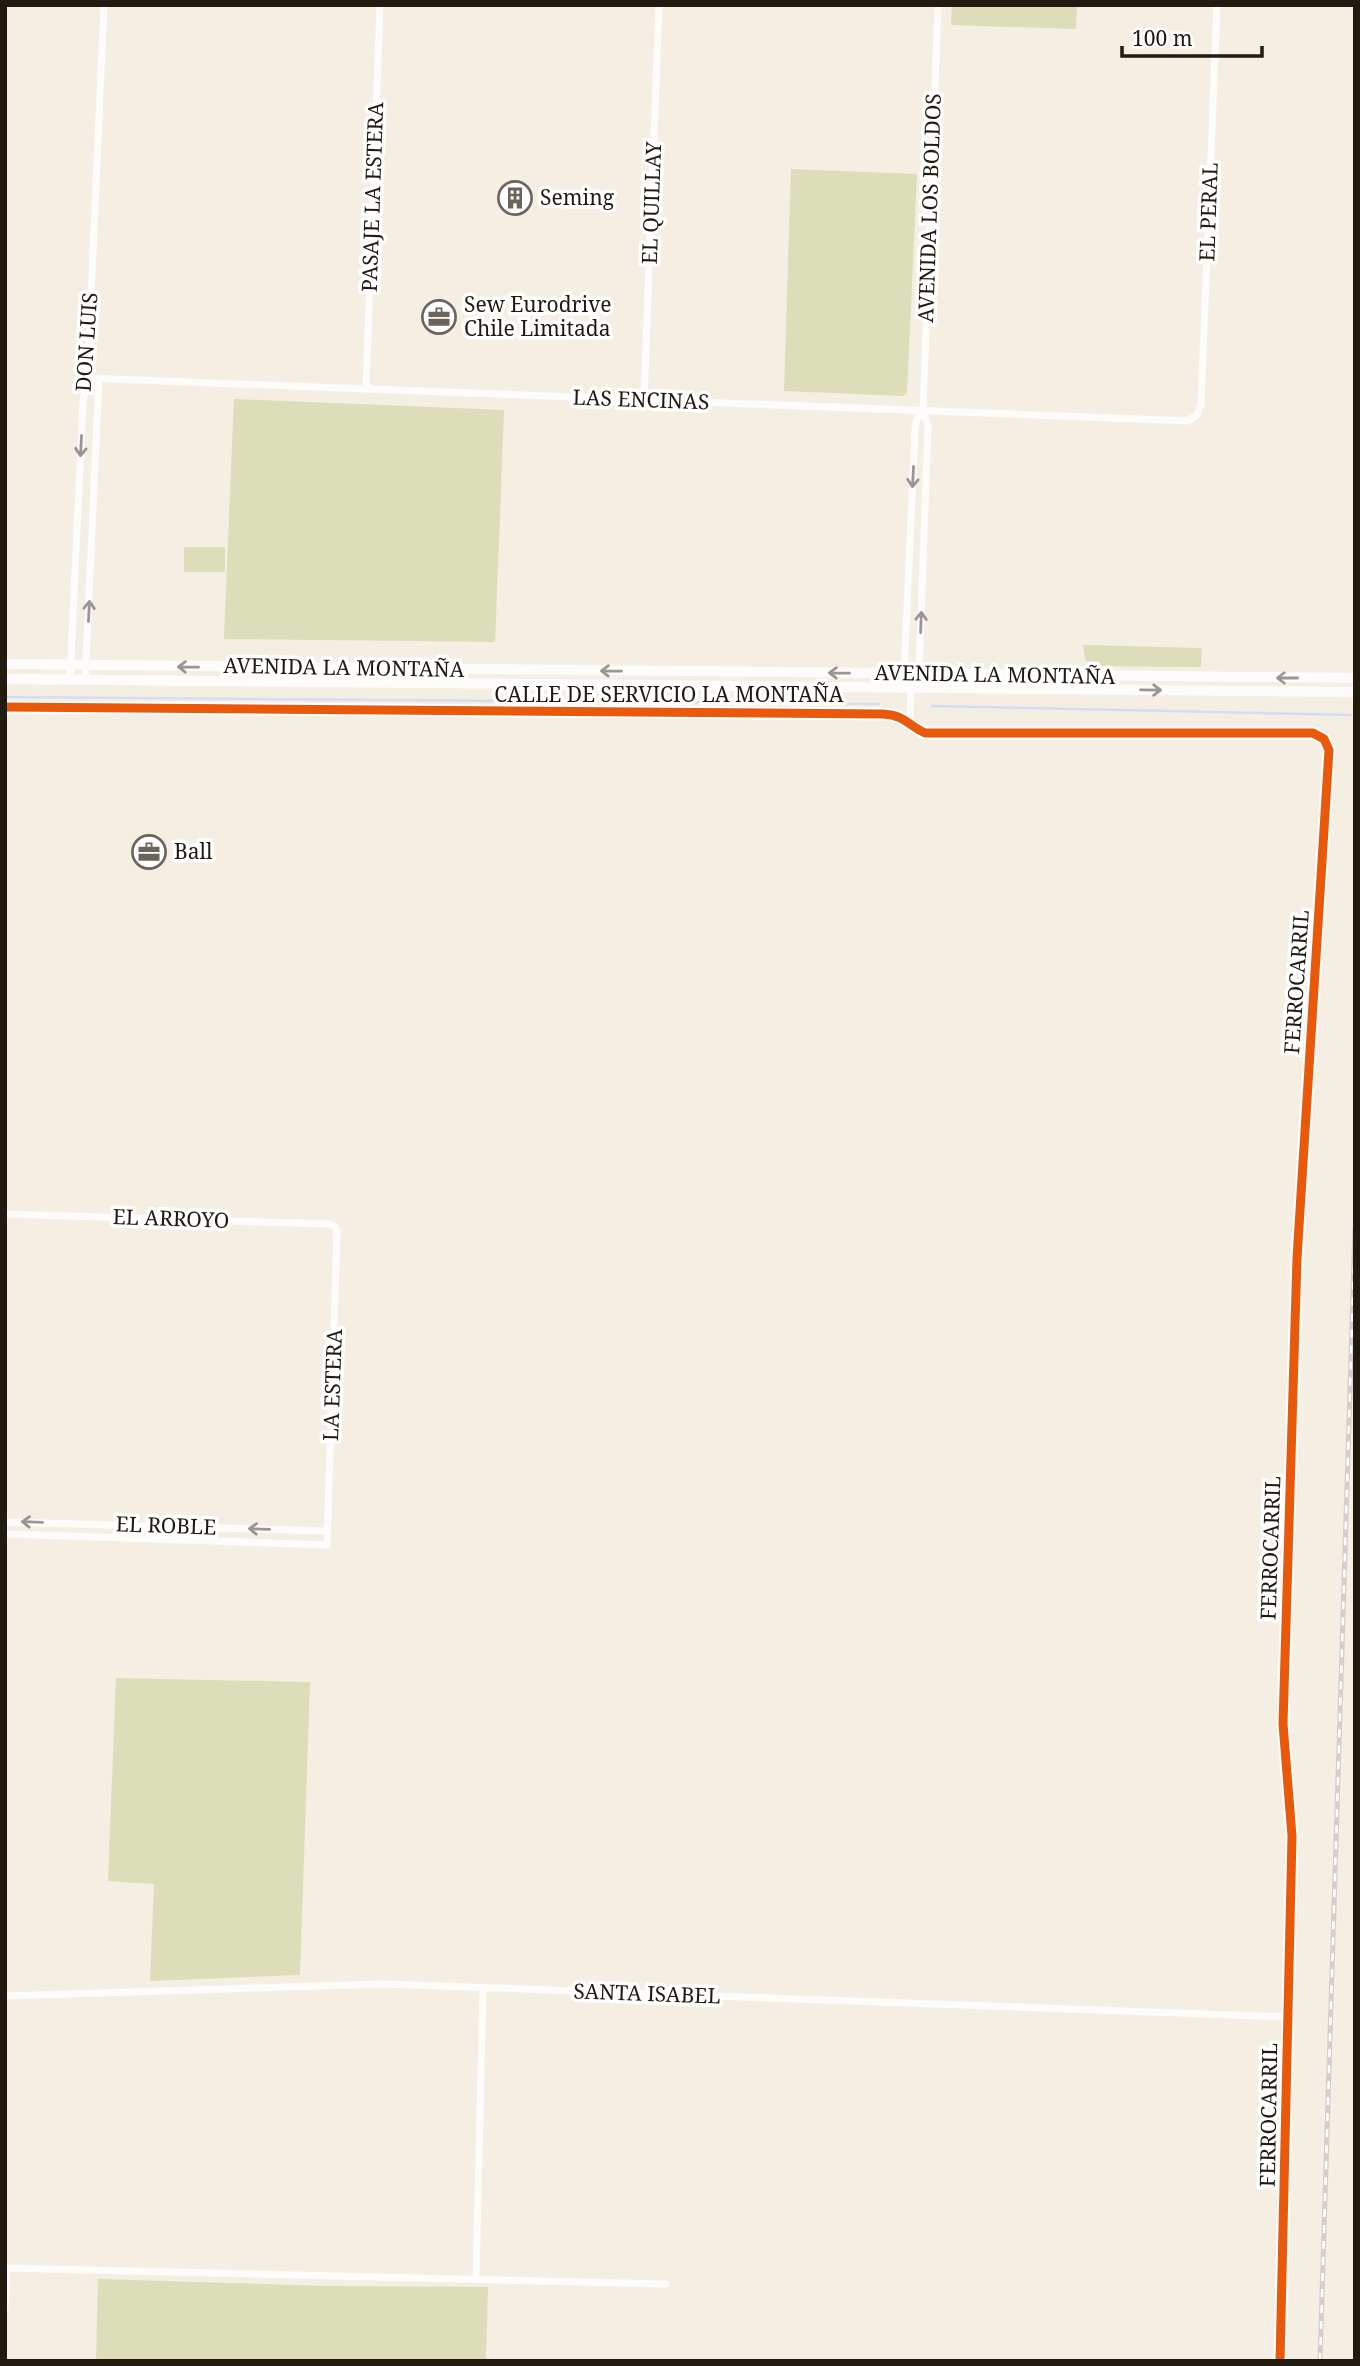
<svg xmlns="http://www.w3.org/2000/svg" width="1360" height="2366" viewBox="0 0 1360 2366" font-family="'Noto Serif',serif">
<style>
.green{fill:#dbdeb9}
.lines{fill:none;stroke-linecap:round;stroke-linejoin:round}
.stream{stroke:#d3ddf3;stroke-width:2.5}
.minor{stroke:#fefcfb;stroke-width:7}
.secondary{stroke:#fefcfb;stroke-width:10}
.rail-casing{stroke:#d2cfcc;stroke-width:5}
.rail{stroke:#fff;stroke-width:2.5;stroke-dasharray:8;stroke-linecap:butt}
.cycleway-casing{stroke:#fff;stroke-width:13}
.cycleway{stroke:#e8590c;stroke-width:9}
.oneway{stroke:#9a9691}
.labels{text-anchor:middle;stroke-width:7;stroke-linejoin:round;paint-order:stroke}
.street-label{font-size:21px;fill:#201a10;stroke:#fff}
.poi-label{font-size:21px;fill:#201a10;stroke:#fff;text-anchor:start}
</style>
<rect width="100%" height="100%" fill="#f5eee3"/>
<g class="green">
<polygon points="952,5 1077,5 1076,29 951,25"/>
<polygon points="791,169 917,174 907,392 903,396 784,391"/>
<polygon points="234,399 504,410 495,642 224,639"/>
<rect x="184" y="547" width="41" height="25"/>
<polygon points="1083,645 1202,648 1201,667 1095,666 1085,660"/>
<polygon points="116,1678 310,1682 300,1975 150,1981 154,1884 108,1881"/>
<polygon points="98,2279 325,2286 488,2287 486,2361 96,2361"/>
</g>
<g class="lines">
<g class="stream">
<polyline points="5,697 879,704"/>
<polyline points="932,706 1351,715"/>
</g>
<g class="minor">
<polyline points="86,378 1188,421 1197,415 1201,404 1217,5"/>
<polyline points="366,389 380,5"/>
<polyline points="644,400 659,5"/>
<polyline points="70,679 83,402 88,364 104,5"/>
<polyline points="85,680 99,379"/>
<polyline points="911,688 919,674 920,643 928,426 923,411 938,5"/>
<path d="M5 707 883 714C905 715 907 725 925 733H1313L1324 739 1329 750 1297 1258 1283 1724 1292 1836 1280 2361"/>
<polyline points="910,723 911,688 904,674 915,429 917,419 923,411"/>
<polyline points="5,1214 329,1224 335,1226 337,1232 327,1545 5,1534"/>
<polyline points="5,1522 328,1531"/>
<polyline points="5,1996 384,1984 1289,2017"/>
<polyline points="5,2268 666,2284"/>
<polyline points="476,2279 483,1988"/>
<polyline points="5,2308 7,2268"/>
</g>
<g class="secondary">
<polyline points="5,664 1355,678"/>
<polyline points="5,679 1355,692"/>
</g>
<g class="rail-casing">
<polyline id="rail" points="1320,2361 1355,1227"/>
</g>
<use href="#rail" class="rail"/>
<g class="cycleway-casing">
<path id="cycleway" d="M5 707 883 714C905 715 907 725 925 733H1313L1324 739 1329 750 1297 1258 1283 1724 1292 1836 1280 2361"/>
</g>
<use href="#cycleway" class="cycleway"/>
</g>
<defs><path id="oneway-shaft" d="M-6 0H5M1.5-3L5.5 0L1.5 3" fill="none" stroke-width="1.6" stroke-linecap="round" stroke-linejoin="round" transform="scale(1.75)"/></defs>
<g class="oneway">
<use href="#oneway-shaft" transform="translate(81 446) rotate(93)"/>
<use href="#oneway-shaft" transform="translate(913 477) rotate(93)"/>
<use href="#oneway-shaft" transform="translate(89 611) rotate(-87)"/>
<use href="#oneway-shaft" transform="translate(921 622) rotate(-88)"/>
<use href="#oneway-shaft" transform="translate(188 667) rotate(-179)"/>
<use href="#oneway-shaft" transform="translate(611 671) rotate(-179)"/>
<use href="#oneway-shaft" transform="translate(839 673) rotate(-179)"/>
<use href="#oneway-shaft" transform="translate(1287 678) rotate(-180)"/>
<use href="#oneway-shaft" transform="translate(1151 690) rotate(1)"/>
<use href="#oneway-shaft" transform="translate(32 1522) rotate(-178)"/>
<use href="#oneway-shaft" transform="translate(259 1529) rotate(-178)"/>
</g>
<defs>
<g id="building-ring" transform="scale(1.75)"><circle r="9.5" fill="#fff" stroke="#6b645a" stroke-width="1.5"/><path d="M-4-6H4V6H1V3H-1V6H-4ZM-2.5-4.3h1.7v1.8h-1.7ZM.8-4.3h1.7v1.8H.8ZM-2.5-1h1.7V.8h-1.7ZM.8-1h1.7V.8H.8Z" fill="#6b645a"/></g>
<g id="office-ring" transform="scale(1.75)"><circle r="9.5" fill="#fff" stroke="#6b645a" stroke-width="1.5"/><path d="M-6-3h4V-5.5h4V-3h4V5H-6ZM-1-4.5V-3h2v-1.5ZM-6 0V1H6V0Z" fill="#6b645a"/></g>
</defs>
<g fill-rule="evenodd">
<use href="#building-ring" x="515" y="198"/>
<use href="#office-ring" x="439" y="317"/>
<use href="#office-ring" x="149" y="852"/>
</g>
<g class="labels">
<g class="street-label">
<text transform="translate(373 197) rotate(-88)" y="7">PASAJE LA ESTERA</text>
<text transform="translate(652 203) rotate(-88)" y="7">EL QUILLAY</text>
<text transform="translate(930 208) rotate(-88)" y="7">AVENIDA LOS BOLDOS</text>
<text transform="translate(1209 212) rotate(-88)" y="7">EL PERAL</text>
<text transform="translate(87 342) rotate(-86)" y="7">DON LUIS</text>
<text transform="translate(641 400) rotate(2)" y="7">LAS ENCINAS</text>
<text transform="translate(344 668) rotate(1)" y="7">AVENIDA LA MONTAÑA</text>
<text transform="translate(995 675) rotate(1)" y="7">AVENIDA LA MONTAÑA</text>
<text x="669" y="702">CALLE DE SERVICIO LA MONTAÑA</text>
<text transform="translate(1297 982) rotate(-86)" y="7">FERROCARRIL</text>
<text transform="translate(171 1219) rotate(2)" y="7">EL ARROYO</text>
<text transform="translate(333 1385) rotate(-88)" y="7">LA ESTERA</text>
<text transform="translate(166 1526) rotate(2)" y="7">EL ROBLE</text>
<text transform="translate(1271 1548) rotate(-88)" y="7">FERROCARRIL</text>
<text transform="translate(647 1994) rotate(2)" y="7">SANTA ISABEL</text>
<text transform="translate(1269 2115) rotate(-89)" y="7">FERROCARRIL</text>
</g>
<g class="poi-label">
<text x="540" y="205">Seming</text>
<text x="464" y="312">Sew Eurodrive<tspan x="464" dy="24">Chile Limitada</tspan></text>
<text x="174" y="859">Ball</text>
</g>
</g>
<rect width="1360" height="2366" fill="none" stroke="#201a10" stroke-width="14"/>
<path d="M1122 46v10h140v-10" fill="none" stroke="#201a10" stroke-width="3.5"/>
<text x="1132" y="46" font-size="21" fill="#201a10" stroke="#ffffff" stroke-width="5" paint-order="stroke">100 m</text>
</svg>
